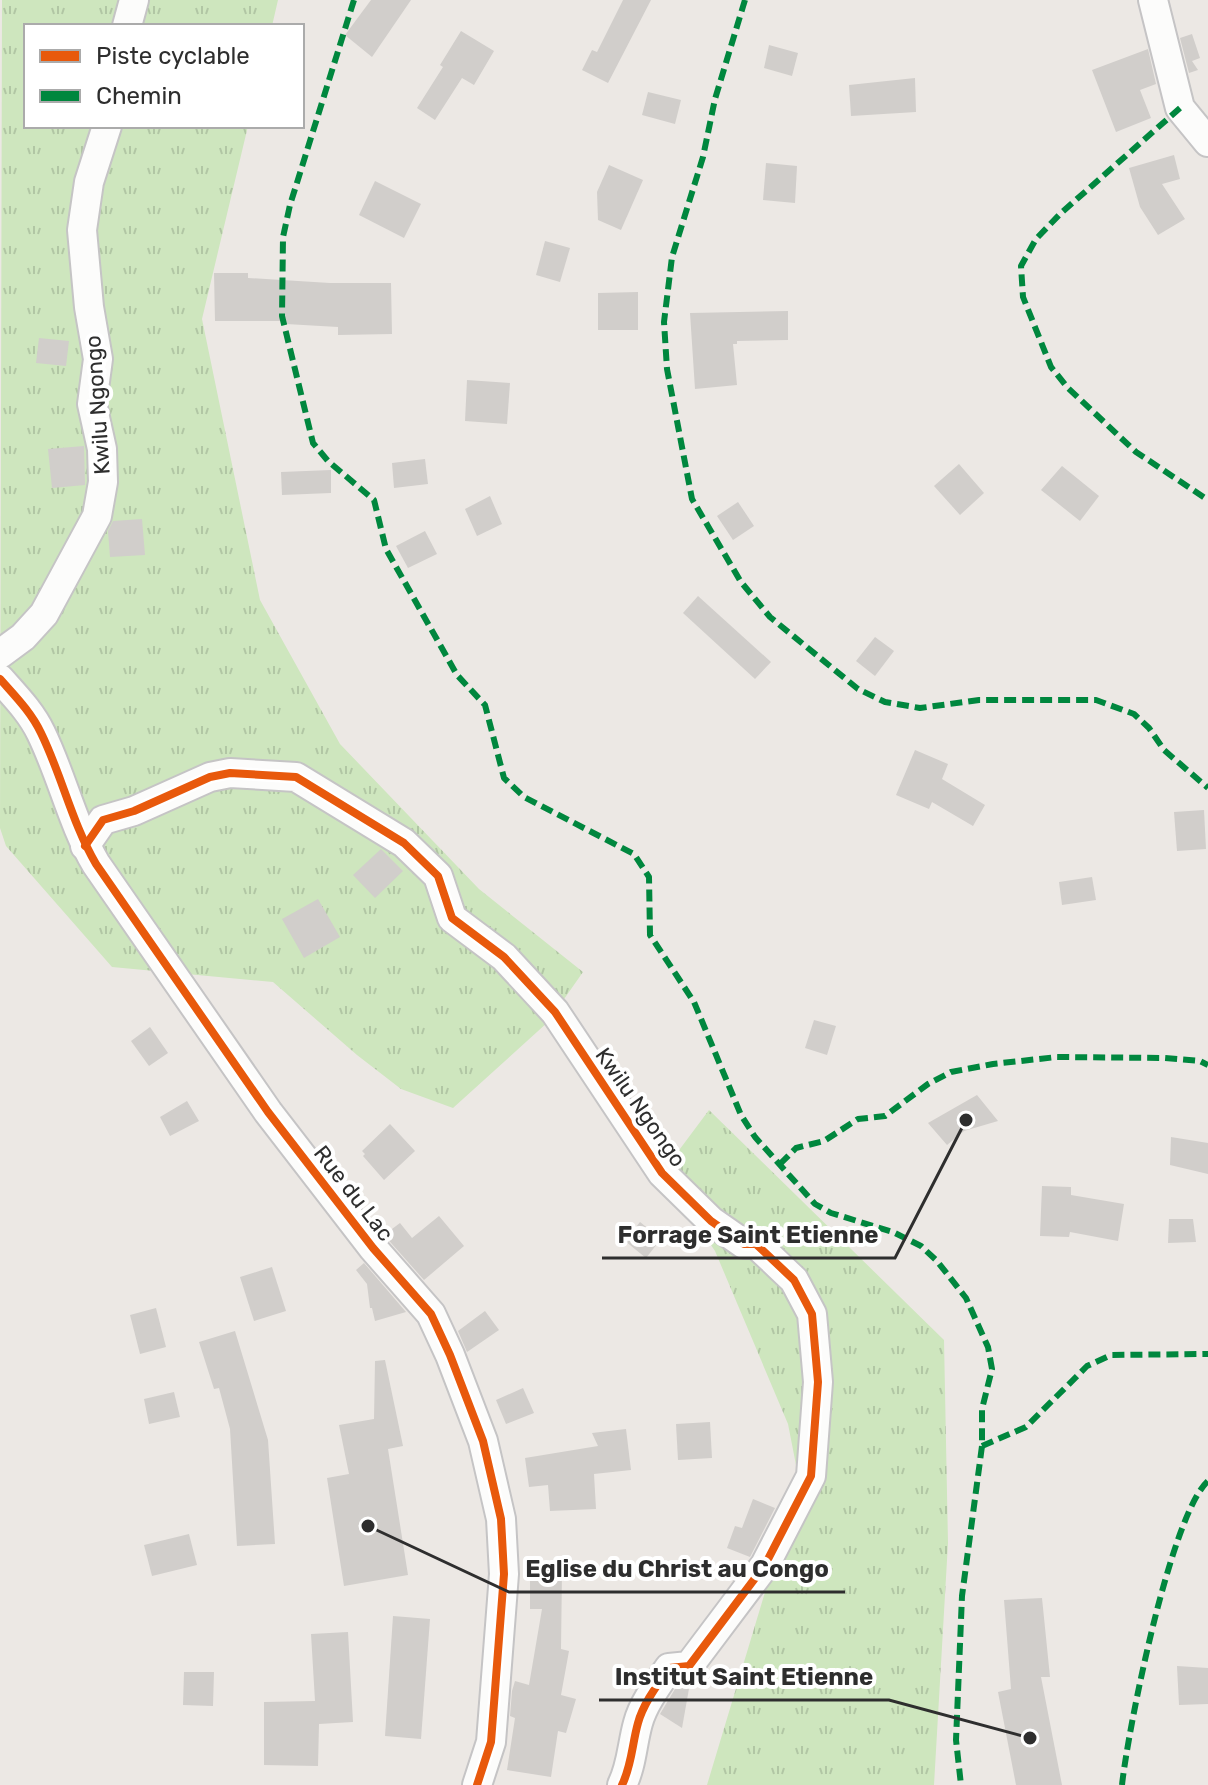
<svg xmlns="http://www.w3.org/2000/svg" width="1208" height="1785" viewBox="0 0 1208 1785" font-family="Rubik,sans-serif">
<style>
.grass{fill:url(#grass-tufts)}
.building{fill:#d1cecb}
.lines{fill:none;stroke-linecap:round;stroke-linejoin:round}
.street-casing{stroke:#c5c4c5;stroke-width:32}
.street{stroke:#fcfcfb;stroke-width:28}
.quiet{stroke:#00873e;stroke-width:6;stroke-dasharray:12 6;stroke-linecap:butt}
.cycleway-casing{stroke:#fff;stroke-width:13}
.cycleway{stroke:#e8590c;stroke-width:8}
.labels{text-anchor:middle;stroke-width:8;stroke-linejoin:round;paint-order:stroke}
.street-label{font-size:22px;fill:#2e2e2e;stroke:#fff}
.leader{fill:none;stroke:#2e2e2e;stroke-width:3}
.callout-dot{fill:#2e2e2e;stroke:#fff;stroke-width:3}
.callout-label{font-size:24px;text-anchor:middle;font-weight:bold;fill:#2e2e2e;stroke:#fff;stroke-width:8;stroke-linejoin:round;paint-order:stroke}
</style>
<defs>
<pattern id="grass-tufts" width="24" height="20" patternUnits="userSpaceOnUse" patternTransform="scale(2)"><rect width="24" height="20" fill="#cee6be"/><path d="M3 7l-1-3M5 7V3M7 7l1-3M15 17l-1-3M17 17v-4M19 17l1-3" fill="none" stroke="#b1c6a4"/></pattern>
</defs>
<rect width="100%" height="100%" fill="#ece8e4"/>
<g class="grass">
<polygon points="2,0 278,0 272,26 26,26 26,126 248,126 202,319 260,600 340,744 479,889 583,972 548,1022 453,1108 401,1089 357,1055 273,982 112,967 6,846 0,828"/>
<polygon points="709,1110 944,1340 948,1543 934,1785 707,1785 775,1559 804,1506 788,1424 715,1251 662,1173"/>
</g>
<g class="building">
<polygon points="371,0 411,0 372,57 345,35"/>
<polygon points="623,0 651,0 608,83 582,70 592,50 597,52"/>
<polygon points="461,31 494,51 474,85 462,78 435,120 417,108 443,67 440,65"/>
<polygon points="1192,34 1200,58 1192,61 1198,70 1189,73 1180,38"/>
<polygon points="769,45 798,53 792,76 764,68"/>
<polygon points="1148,49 1156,84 1140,90 1151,118 1116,132 1092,70"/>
<polygon points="915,78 916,112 851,116 849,85"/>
<polygon points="648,92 681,100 675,124 642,115"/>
<polygon points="1174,155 1180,179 1162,184 1185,219 1158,235 1140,207 1129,168"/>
<polygon points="766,163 797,166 795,203 763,200"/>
<polygon points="609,165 643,180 621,230 598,220 597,192"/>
<polygon points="375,181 421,204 404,238 359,215"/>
<polygon points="545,241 570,248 560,282 536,275"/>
<polygon points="214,273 248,273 248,278 330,283 391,283 392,334 338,335 338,327 286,324 286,321 215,321"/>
<polygon points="638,292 638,330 598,330 598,293"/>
<polygon points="788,311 788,340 737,341 737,344 733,344 737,385 695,389 690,313"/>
<polygon points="39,338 69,341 66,366 36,363"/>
<polygon points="467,380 510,383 507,424 465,421"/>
<polygon points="84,446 85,485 52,488 48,449"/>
<polygon points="425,459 428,484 394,488 392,463"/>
<polygon points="959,464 984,493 960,515 934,486"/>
<polygon points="1062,466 1099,496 1080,521 1041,490"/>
<polygon points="331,470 331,493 282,495 281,472"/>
<polygon points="490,496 502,524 477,536 465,509"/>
<polygon points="738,502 754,526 733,540 717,516"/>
<polygon points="142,519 145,555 110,557 108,531 113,521"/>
<polygon points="425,531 437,554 408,568 396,546"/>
<polygon points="698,596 771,662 755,679 683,613"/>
<polygon points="875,637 894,651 875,676 856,661"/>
<polygon points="915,750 948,764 942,779 985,805 973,826 932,802 929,809 896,795"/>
<polygon points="1204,810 1206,849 1177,851 1174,812"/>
<polygon points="381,849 403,871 375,898 353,875"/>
<polygon points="1092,877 1096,900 1062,905 1059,882"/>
<polygon points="318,899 340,937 304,958 282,919"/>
<polygon points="814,1020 836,1026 827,1055 805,1048"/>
<polygon points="150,1027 168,1053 149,1066 131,1041"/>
<polygon points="977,1095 998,1121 964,1131 947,1145 928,1123"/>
<polygon points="187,1101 199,1121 170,1136 160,1117"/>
<polygon points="390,1124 415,1151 384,1180 363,1156 365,1154 362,1151"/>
<polygon points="1171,1137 1208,1143 1208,1174 1170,1165"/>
<polygon points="1042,1186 1071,1187 1071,1195 1124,1204 1118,1241 1070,1232 1069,1237 1040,1236"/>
<polygon points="439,1216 464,1246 424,1280 384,1235 400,1223 412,1238"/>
<polygon points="1169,1219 1193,1219 1196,1242 1168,1243"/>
<polygon points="640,1222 661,1239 646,1258 625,1241"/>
<polygon points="364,1263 406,1312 375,1321 372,1308 370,1308 367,1284 356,1270"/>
<polygon points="272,1267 286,1311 254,1321 240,1277"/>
<polygon points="156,1308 166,1347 140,1354 130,1315"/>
<polygon points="485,1311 499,1330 467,1352 458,1331"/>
<polygon points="235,1331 268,1440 275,1544 237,1546 230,1429 219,1388 214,1389 199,1342"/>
<polygon points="385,1360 403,1446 388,1449 408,1575 344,1586 327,1478 349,1474 339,1425 374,1419 375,1361"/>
<polygon points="523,1388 534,1413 506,1424 496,1400"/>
<polygon points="174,1392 180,1417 149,1424 144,1399"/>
<polygon points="710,1422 712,1458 678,1460 676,1424"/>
<polygon points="626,1429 631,1470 594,1474 596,1509 550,1511 548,1485 529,1487 525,1458 598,1446 592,1433"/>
<polygon points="753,1499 775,1508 750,1557 727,1548 735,1526 742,1528"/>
<polygon points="189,1534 197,1565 152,1576 144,1545"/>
<polygon points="548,1570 562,1571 561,1649 569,1651 561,1695 576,1699 566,1733 558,1731 551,1777 507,1770 515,1718 510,1716 512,1691 515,1681 529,1685 542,1609 530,1609 530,1577 547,1577"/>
<polygon points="1042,1598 1050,1677 1041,1677 1062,1785 1016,1785 998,1692 1011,1689 1004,1600"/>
<polygon points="393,1616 430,1619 421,1739 385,1736"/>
<polygon points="348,1632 353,1722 319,1724 318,1766 264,1765 264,1702 315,1701 311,1634"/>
<polygon points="1177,1666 1208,1668 1208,1704 1179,1705"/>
<polygon points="184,1672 214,1672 213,1706 183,1705"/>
<polygon points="690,1683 682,1728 660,1714 678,1684"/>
</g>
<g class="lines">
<g class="street-casing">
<g id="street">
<polyline points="1153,0 1180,108 1208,142"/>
<polyline points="127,26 134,0"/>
<polyline points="0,654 23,637 44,614 97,516 103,482 102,449 92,404 98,359 89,307 82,230 89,182 107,126"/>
<path d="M0 679C15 696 31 712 41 733 62 776 72 823 96 864L268 1112 373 1248 431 1314 450 1355 483 1441 501 1519 504 1574 491 1742 477 1785"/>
<path d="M85 846 103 820 134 811 210 777 230 773 296 777 404 843 438 876 452 918 504 957 555 1012 662 1173 711 1221 744 1244H756L794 1280 812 1314 818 1382 811 1476 765 1565 689 1666 669 1668C658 1684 643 1704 638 1723 632 1744 632 1765 622 1785"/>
</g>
</g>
<use href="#street" class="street"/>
<g class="quiet">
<polyline points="354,0 290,205 283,237 282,316 313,443 328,461 374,500 386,549 457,675 485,705 504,778 524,797 634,854 649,877 650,935 694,1002 741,1115 755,1137 815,1204 831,1213 893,1232 921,1246 937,1261 966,1298 988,1347 992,1369 982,1409 982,1446 962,1596 956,1740 961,1785"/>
<polyline points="745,0 715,99 703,157 672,257 664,322 667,369 692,499 741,582 770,617 858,689 885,702 920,708 979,700 1096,700 1134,714 1149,728 1164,750 1208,788"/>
<polyline points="1180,108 1060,214 1036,239 1021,266 1023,297 1051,367 1068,388 1136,452 1208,500"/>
<polyline points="780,1164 796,1148 824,1141 858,1119 885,1116 928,1084 951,1072 993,1064 1057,1057 1164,1058 1200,1061 1208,1065"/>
<polyline points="982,1446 1026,1427 1087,1366 1111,1355 1208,1354"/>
<path d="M1122 1785C1128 1729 1171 1514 1208 1481"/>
</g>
<g class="cycleway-casing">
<g id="cycleway">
<path d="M0 679C15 696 31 712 41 733 62 776 72 823 96 864L268 1112 373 1248 431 1314 450 1355 483 1441 501 1519 504 1574 491 1742 477 1785"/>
<path d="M85 846 103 820 134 811 210 777 230 773 296 777 404 843 438 876 452 918 504 957 555 1012 662 1173 711 1221 744 1244H756L794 1280 812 1314 818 1382 811 1476 765 1565 689 1666 669 1668C658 1684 643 1704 638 1723 632 1744 632 1765 622 1785"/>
</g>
</g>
<use href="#cycleway" class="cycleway"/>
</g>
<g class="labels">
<g class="street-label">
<text transform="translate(97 405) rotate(-94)" y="8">Kwilu Ngongo</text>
<text transform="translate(641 1107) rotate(55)" y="8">Kwilu Ngongo</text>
<text transform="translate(354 1193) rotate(52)" y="8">Rue du Lac</text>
</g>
</g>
<path class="leader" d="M966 1120L895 1258H602M368 1526L509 1592H845M1030 1738L889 1700H599"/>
<g class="callout-dot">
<circle cx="966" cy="1120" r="8"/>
<circle cx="368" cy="1526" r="8"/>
<circle cx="1030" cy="1738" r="8"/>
</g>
<g class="callout-label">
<text x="748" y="1243">Forrage Saint Etienne</text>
<text x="677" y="1577">Eglise du Christ au Congo</text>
<text x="744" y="1685">Institut Saint Etienne</text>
</g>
<rect x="24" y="24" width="280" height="104" fill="#ffffff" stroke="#ababab" stroke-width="2"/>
<rect x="40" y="50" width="40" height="12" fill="#e8590c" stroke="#ababab" stroke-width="2"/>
<text x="96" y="64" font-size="24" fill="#2e2e2e">Piste cyclable</text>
<rect x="40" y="90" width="40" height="12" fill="#00873e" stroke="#ababab" stroke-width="2"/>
<text x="96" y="104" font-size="24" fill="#2e2e2e">Chemin</text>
</svg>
